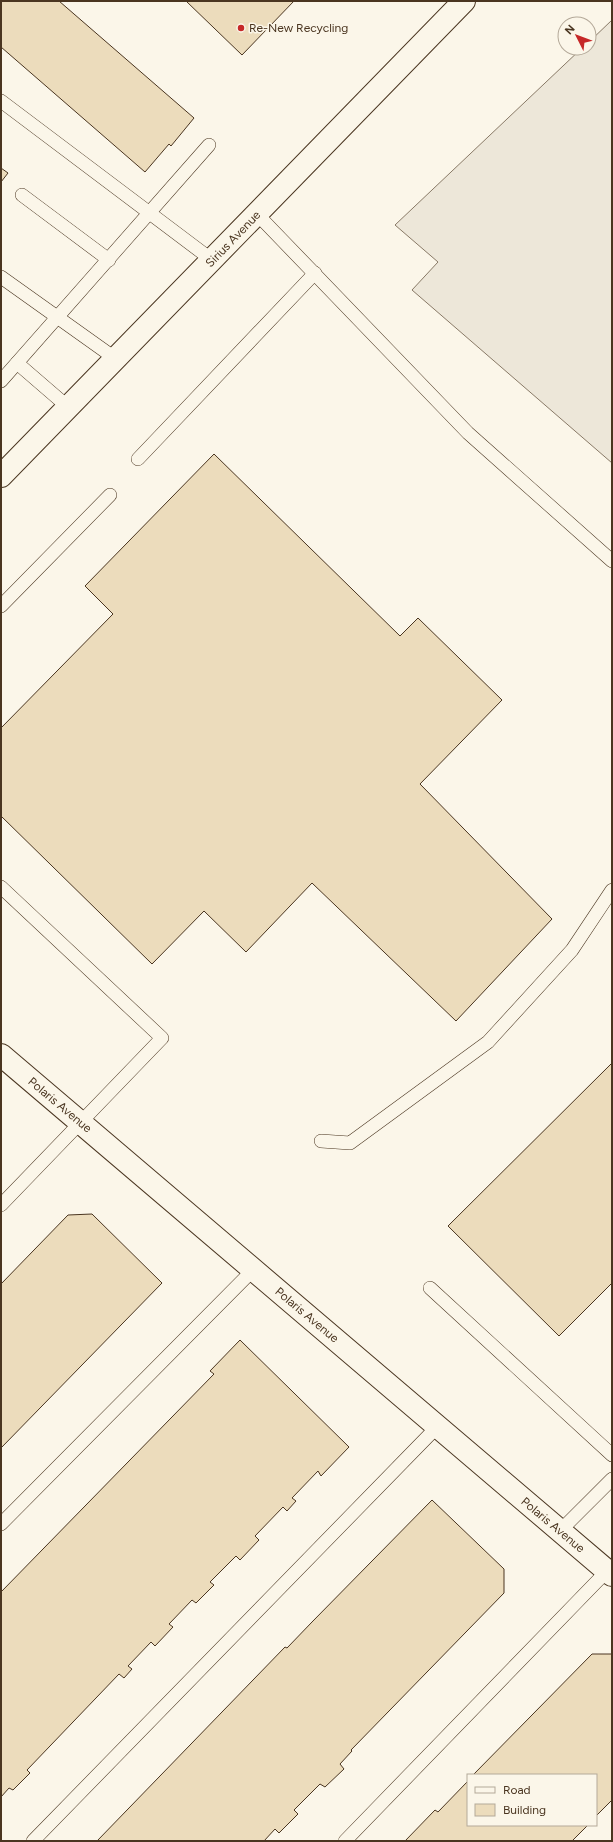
<svg xmlns="http://www.w3.org/2000/svg" width="613" height="1842" viewBox="0 0 613 1842" font-family="Figtree,sans-serif">
<style>
.parking{fill:#ede7d9;stroke:#887966}
.building{fill:#ecdcbc;stroke:#4a3520}
.lines{fill:none;stroke-linecap:round;stroke-linejoin:round}
.lane-casing{stroke:#4a3520;stroke-width:14}
.street-casing{stroke:#4a3520;stroke-width:24}
.secondary-casing{stroke:#4a3520;stroke-width:24}
.lane{stroke:#fbf6e9;stroke-width:13}
.street{stroke:#fbf6e9;stroke-width:22}
.secondary{stroke:#fbf6e9;stroke-width:22}
.poi-dot{fill:#c62828;stroke:#fbf6e9;stroke-width:1.5}
.labels{text-anchor:middle;stroke-width:3;stroke-linejoin:round;paint-order:stroke}
.poi-label{font-size:12px;fill:#4a3520;stroke:#fbf6e9;text-anchor:start}
.street-label{font-size:12px;fill:#4a3520;stroke:#fbf6e9}
</style>
<rect width="100%" height="100%" fill="#fbf6e9"/>
<polygon class="parking" points="612,20 612,463 412,290 438,262 395,225 582,48 589,48 589,42"/>
<g class="building">
<polygon points="1,1 59,1 194,118 171,146 169,144 145,172 1,47"/>
<polygon points="186,1 294,1 242,55"/>
<polygon points="1,168 8,173 1,182"/>
<polygon points="214,454 400,636 418,618 502,700 420,784 552,919 456,1021 312,883 246,952 204,911 152,964 1,816 1,728 113,614 85,586"/>
<polygon points="612,1063 612,1283 559,1336 448,1226"/>
<polygon points="92,1214 162,1283 1,1448 1,1284 68,1215"/>
<polygon points="240,1340 349,1447 321,1476 318,1471 292,1498 296,1501 287,1511 283,1507 255,1536 259,1540 240,1560 236,1556 210,1582 214,1585 196,1603 192,1600 169,1624 173,1627 155,1646 151,1642 128,1666 132,1669 124,1678 119,1674 27,1770 30,1773 13,1790 9,1788 1,1797 1,1592 214,1374 210,1371"/>
<polygon points="432,1500 504,1569 504,1593 351,1750 352,1751 340,1764 344,1769 325,1787 320,1784 294,1810 298,1814 279,1833 275,1829 264,1841 97,1841 285,1647 287,1648 312,1622"/>
<polygon points="592,1654 612,1654 612,1800 596,1816 596,1775 473,1775"/>
<polygon points="468,1781 468,1825 588,1825 572,1841 405,1841 435,1810 438,1812"/>
</g>
<g class="lines">
<g class="lane-casing">
<g id="lane">
<polyline points="1,101 212,260"/>
<polyline points="22,195 109,260"/>
<polyline points="257,214 468,433 612,561"/>
<polyline points="1,277 116,359"/>
<polyline points="17,363 68,407"/>
<polyline points="1,381 209,145"/>
<polyline points="138,459 315,273"/>
<polyline points="1,606 110,495"/>
<polyline points="1,887 162,1038 1,1205"/>
<polyline points="321,1141 350,1143 488,1042 572,950 612,890"/>
<polyline points="430,1288 612,1455"/>
<polyline points="1,1524 253,1270"/>
<polyline points="560,1531 612,1479"/>
<polyline points="33,1841 437,1427"/>
<polyline points="345,1841 607,1571"/>
</g>
</g>
<g class="street-casing">
<polyline id="street" points="1,1055 612,1575"/>
</g>
<g class="secondary-casing">
<polyline id="secondary" points="1,476 464,1"/>
</g>
<use href="#lane" class="lane"/>
<use href="#street" class="street"/>
<use href="#secondary" class="secondary"/>
</g>
<circle class="poi-dot" cx="241" cy="28" r="4"/>
<g class="labels">
<g class="poi-label">
<text x="249" y="32">Re-New Recycling</text>
</g>
<g class="street-label">
<text transform="translate(233 239) rotate(-46)" y="4">Sirius Avenue</text>
<text transform="translate(60 1105) rotate(40)" y="4">Polaris Avenue</text>
<text transform="translate(307 1315) rotate(40)" y="4">Polaris Avenue</text>
<text transform="translate(553 1525) rotate(40)" y="4">Polaris Avenue</text>
</g>
</g>
<rect width="613" height="1842" fill="none" stroke="#4a3520" stroke-width="4"/>
<rect x="467" y="1774" width="130" height="52" fill="#fbf6e9" stroke="#b4a999"/>
<rect x="475" y="1787" width="20" height="6" fill="#fbf6e9" stroke="#b4a999"/>
<text x="503" y="1794" font-size="12" fill="#4a3520">Road</text>
<rect x="475" y="1804" width="20" height="12" fill="#ecdcbc" stroke="#b4a999"/>
<text x="503" y="1814" font-size="12" fill="#4a3520">Building</text>
<g transform="translate(577 36) rotate(312)"><circle r="19" fill="#fbf6e9" stroke="#b4a999"/>
<path d="M0-3L7 15L0 10L-7 15Z" fill="#c62828"/>
<text y="-6" font-size="11" font-weight="bold" text-anchor="middle" fill="#4a3520">N</text>
</g>
</svg>
